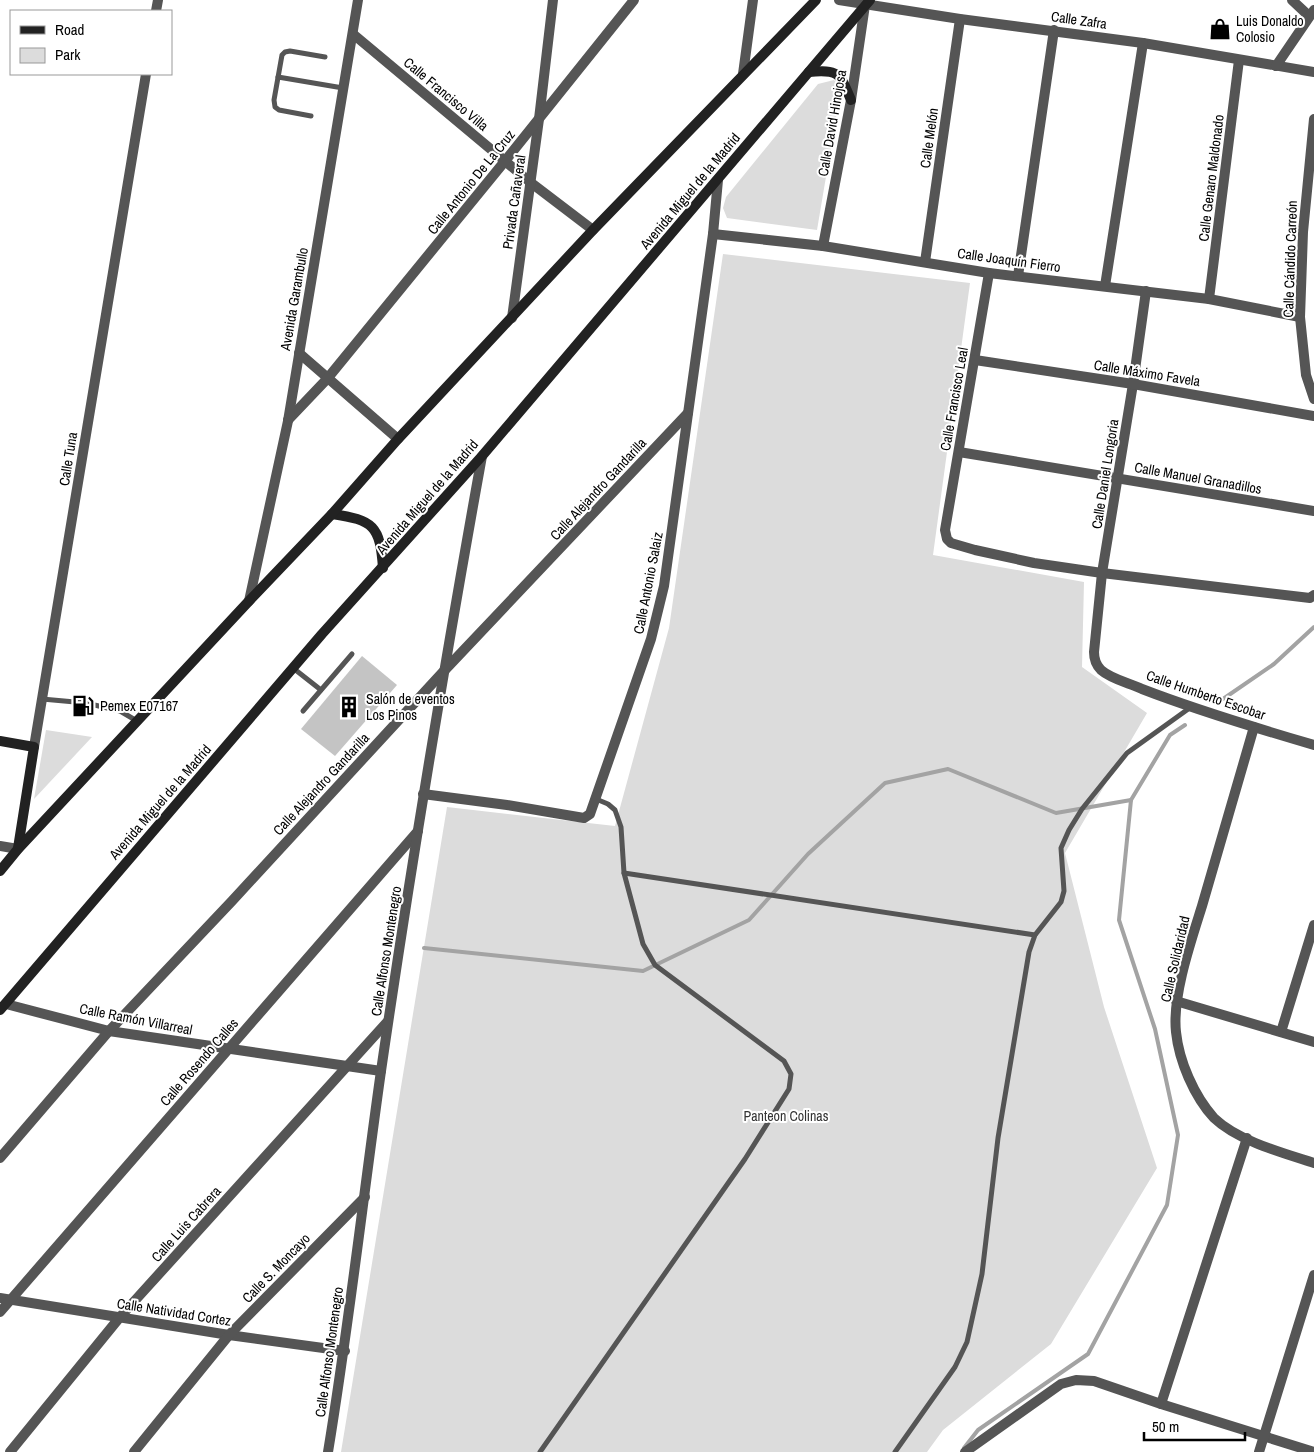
<svg xmlns="http://www.w3.org/2000/svg" width="1314" height="1452" viewBox="0 0 1314 1452" font-family="'Archivo Narrow',sans-serif">
<style>
.green{fill:#dcdcdc}
.lines{fill:none;stroke-linecap:round;stroke-linejoin:round}
.stream{stroke:#a3a3a3;stroke-width:4}
.building{fill:#c4c4c4}
.lane{stroke:#555;stroke-width:5}
.street{stroke:#555;stroke-width:10}
.secondary{stroke:#222;stroke-width:10}
.labels{text-anchor:middle;stroke-width:4;stroke-linejoin:round;paint-order:stroke}
.street-label{font-size:14px;fill:#000;stroke:#fff}
.poi-label{font-size:14px;fill:#000;stroke:#fff;text-anchor:start}
.park-label{font-size:14px;fill:#333;stroke:#fff}
</style>
<rect width="100%" height="100%" fill="#fff"/>
<g class="green">
<polygon points="834,80 841,88 817,230 727,218 723,208 726,197 818,84"/>
<polygon points="723,254 970,283 933,555 1084,582 1082,667 1147,713 1065,853 1104,1007 1157,1168 1051,1344 943,1430 927,1452 341,1452 447,807 615,826 669,628"/>
<polygon points="46,730 92,737 34,799"/>
</g>
<g class="lines">
<g class="stream">
<polyline points="1223,699 1274,664 1314,627"/>
<polyline points="424,948 643,971 749,920 808,854 885,783 948,769 1056,813 1131,800"/>
<polyline points="964,1448 978,1430 1088,1354 1167,1205 1178,1135 1155,1029 1119,920 1131,800 1170,735 1185,725"/>
</g>
</g>
<polygon class="building" points="362,656 397,685 335,756 301,729"/>
<g class="lines">
<g class="lane">
<polyline points="278,77 343,88"/>
<polyline points="311,116 279,110 275,107 274,100 282,55 285,52 290,51 325,57"/>
<polyline points="293,668 321,690"/>
<polyline points="42,699 86,703 120,711 137,721"/>
<polyline points="303,711 352,654"/>
<polyline points="624,873 1035,935"/>
<polyline points="540,1452 745,1159 789,1089 791,1074 784,1061 655,965 643,944 624,873 621,827 615,810 608,804 596,799"/>
<polyline points="895,1452 955,1367 967,1342 982,1274 998,1138 1029,952 1035,935 1061,902 1064,891 1061,848 1069,830 1082,809 1127,753 1191,707"/>
</g>
<g class="street">
<polyline points="839,0 960,19 1143,43 1314,72"/>
<polyline points="1292,0 1309,16"/>
<polyline points="156,11 158,0"/>
<polyline points="353,34 530,182 593,230"/>
<polyline points="1276,66 1314,10"/>
<polyline points="743,74 753,0"/>
<polyline points="1314,119 1303,232 1300,317 1306,375 1314,399"/>
<polyline points="713,234 823,246 989,273 1209,299 1300,317"/>
<polyline points="823,246 851,100 865,5"/>
<polyline points="925,262 960,19"/>
<polyline points="989,273 945,530 947,539 951,543 975,550 1034,563 1102,573 1310,598 1314,595"/>
<polyline points="1018,276 1054,30"/>
<polyline points="1105,286 1143,43"/>
<path d="M1146 291 1133 384 1102 573 1094 652C1094 659 1096 665 1101 670 1111 679 1129 683 1142 689 1199 711 1256 728 1314 745"/>
<polyline points="1209,299 1239,60"/>
<polyline points="512,318 539,119 553,0"/>
<polyline points="299,353 398,439"/>
<polyline points="975,360 1133,384 1314,416"/>
<polyline points="288,420 327,379 505,161 634,0"/>
<polyline points="959,452 1314,511"/>
<polyline points="249,601 288,421 358,0"/>
<path d="M1254 727C1237 787 1219 846 1202 906 1191 941 1172 996 1176 1032 1179 1061 1194 1096 1214 1118 1238 1141 1283 1153 1314 1163"/>
<polyline points="34,747 146,74"/>
<polyline points="423,794 507,805 584,818 590,814 651,639 664,586 713,234 718,180"/>
<polyline points="0,846 18,849"/>
<polyline points="1176,1001 1314,1042"/>
<polyline points="6,1004 109,1031 381,1071"/>
<polyline points="1281,1032 1314,925"/>
<polyline points="0,1158 109,1031 232,901 443,672 688,413"/>
<polyline points="0,1298 229,1335 345,1351"/>
<polyline points="0,1312 418,831"/>
<polyline points="1161,1404 1247,1138"/>
<polyline points="10,1452 120,1317 388,1021"/>
<polyline points="134,1452 229,1335 365,1197"/>
<path d="M328 1452C349 1325 363 1198 381 1071 411 865 445 661 482 456"/>
<polyline points="965,1452 1061,1384 1076,1380 1094,1381 1161,1404 1314,1452"/>
<polyline points="1259,1452 1314,1275"/>
</g>
<g class="secondary">
<path d="M809 72C840 69 840 74 851 100"/>
<path d="M332 514C374 520 380 526 383 568"/>
<polyline points="0,741 34,747 18,848"/>
<polyline points="0,871 18,849 249,601 332,514 398,439 593,230 816,0"/>
<polyline points="0,1010 322,634 482,456 870,0"/>
</g>
</g>
<defs>
<g id="shop-bare" transform="scale(1.725)"><path d="M-5-2.5h2.3a2.7 3.5 0 0 1 5.4 0H5L5.5 6h-11ZM-1.5-2.5h3a1.5 2.3 0 0 0-3 0Z" fill="#000" stroke="#fff" stroke-width="2.5" paint-order="stroke"/></g>
<g id="fuel-bare" transform="scale(1.725)"><path d="M-5.5-6h7V0h2V4h1.3V-2.5L3-4.5l.8-.8L6-3V5H2.5V1h-1V6h-7ZM-4.2-4.7v3.2H.2V-4.7Z" fill="#000" stroke="#fff" stroke-width="2.5" paint-order="stroke"/></g>
<g id="building-bare" transform="scale(1.725)"><path d="M-4-6H4V6H1V3H-1V6H-4ZM-2.5-4.3h1.7v1.8h-1.7ZM.8-4.3h1.7v1.8H.8ZM-2.5-1h1.7V.8h-1.7ZM.8-1h1.7V.8H.8Z" fill="#000" stroke="#fff" stroke-width="2.5" paint-order="stroke"/></g>
</defs>
<g fill-rule="evenodd">
<use href="#shop-bare" x="1220" y="29"/>
<use href="#fuel-bare" x="83" y="706"/>
<use href="#building-bare" x="349" y="707"/>
</g>
<g class="labels">
<g class="street-label">
<text transform="translate(1079 20) rotate(8)" y="5">Calle Zafra</text>
<text transform="translate(446 94) rotate(40)" y="5">Calle Francisco Villa</text>
<text transform="translate(832 123) rotate(-80)" y="5">Calle David Hinojosa</text>
<text transform="translate(929 138) rotate(-82)" y="5">Calle Melón</text>
<text transform="translate(1211 178) rotate(-83)" y="5">Calle Genaro Maldonado</text>
<text transform="translate(471 182) rotate(-51)" y="5">Calle Antonio De La Cruz</text>
<text transform="translate(690 191) rotate(-50)" y="5">Avenida Miguel de la Madrid</text>
<text transform="translate(514 202) rotate(-82)" y="5">Privada Cañaveral</text>
<text transform="translate(1290 259) rotate(-88)" y="5">Calle Cándido Carreón</text>
<text transform="translate(1009 260) rotate(8)" y="5">Calle Joaquín Fierro</text>
<text transform="translate(294 299) rotate(-80)" y="5">Avenida Garambullo</text>
<text transform="translate(1147 373) rotate(9)" y="5">Calle Máximo Favela</text>
<text transform="translate(954 399) rotate(-80)" y="5">Calle Francisco Leal</text>
<text transform="translate(68 459) rotate(-81)" y="5">Calle Tuna</text>
<text transform="translate(1105 474) rotate(-81)" y="5">Calle Daniel Longoria</text>
<text transform="translate(1198 478) rotate(10)" y="5">Calle Manuel Granadillos</text>
<text transform="translate(598 489) rotate(-47)" y="5">Calle Alejandro Gandarilla</text>
<text transform="translate(427 497) rotate(-49)" y="5">Avenida Miguel de la Madrid</text>
<text transform="translate(648 583) rotate(-79)" y="5">Calle Antonio Salaiz</text>
<text transform="translate(1206 695) rotate(19)" y="5">Calle Humberto Escobar</text>
<text transform="translate(321 784) rotate(-47)" y="5">Calle Alejandro Gandarilla</text>
<text transform="translate(160 802) rotate(-49)" y="5">Avenida Miguel de la Madrid</text>
<text transform="translate(386 951) rotate(-81)" y="5">Calle Alfonso Montenegro</text>
<text transform="translate(1175 959) rotate(-77)" y="5">Calle Solidaridad</text>
<text transform="translate(136 1019) rotate(11)" y="5">Calle Ramón Villarreal</text>
<text transform="translate(199 1062) rotate(-49)" y="5">Calle Rosendo Calles</text>
<text transform="translate(186 1224) rotate(-48)" y="5">Calle Luis Cabrera</text>
<text transform="translate(276 1268) rotate(-46)" y="5">Calle S. Moncayo</text>
<text transform="translate(174 1312) rotate(9)" y="5">Calle Natividad Cortez</text>
<text transform="translate(329 1352) rotate(-82)" y="5">Calle Alfonso Montenegro</text>
</g>
<g class="poi-label">
<text x="1236" y="26">Luis Donaldo<tspan x="1236" dy="16">Colosio</tspan></text>
<text x="366" y="704">Salón de eventos<tspan x="366" dy="16">Los Pinos</tspan></text>
<text x="100" y="711">Pemex E07167</text>
</g>
<g class="park-label">
<text x="786" y="1121">Panteon Colinas</text>
</g>
</g>
<rect x="10" y="10" width="162" height="65" fill="#ffffff" stroke="#999999"/>
<rect x="20" y="26" width="25" height="8" fill="#222222" stroke="#999999"/>
<text x="55" y="35" font-size="15" fill="#000000">Road</text>
<rect x="20" y="48" width="25" height="15" fill="#dcdcdc" stroke="#999999"/>
<text x="55" y="60" font-size="15" fill="#000000">Park</text>
<path d="M1144 1432v8h101v-8" fill="none" stroke="#000000" stroke-width="2.5"/>
<text x="1152" y="1432" font-size="15" fill="#000000" stroke="#ffffff" stroke-width="4" paint-order="stroke">50 m</text>
</svg>
